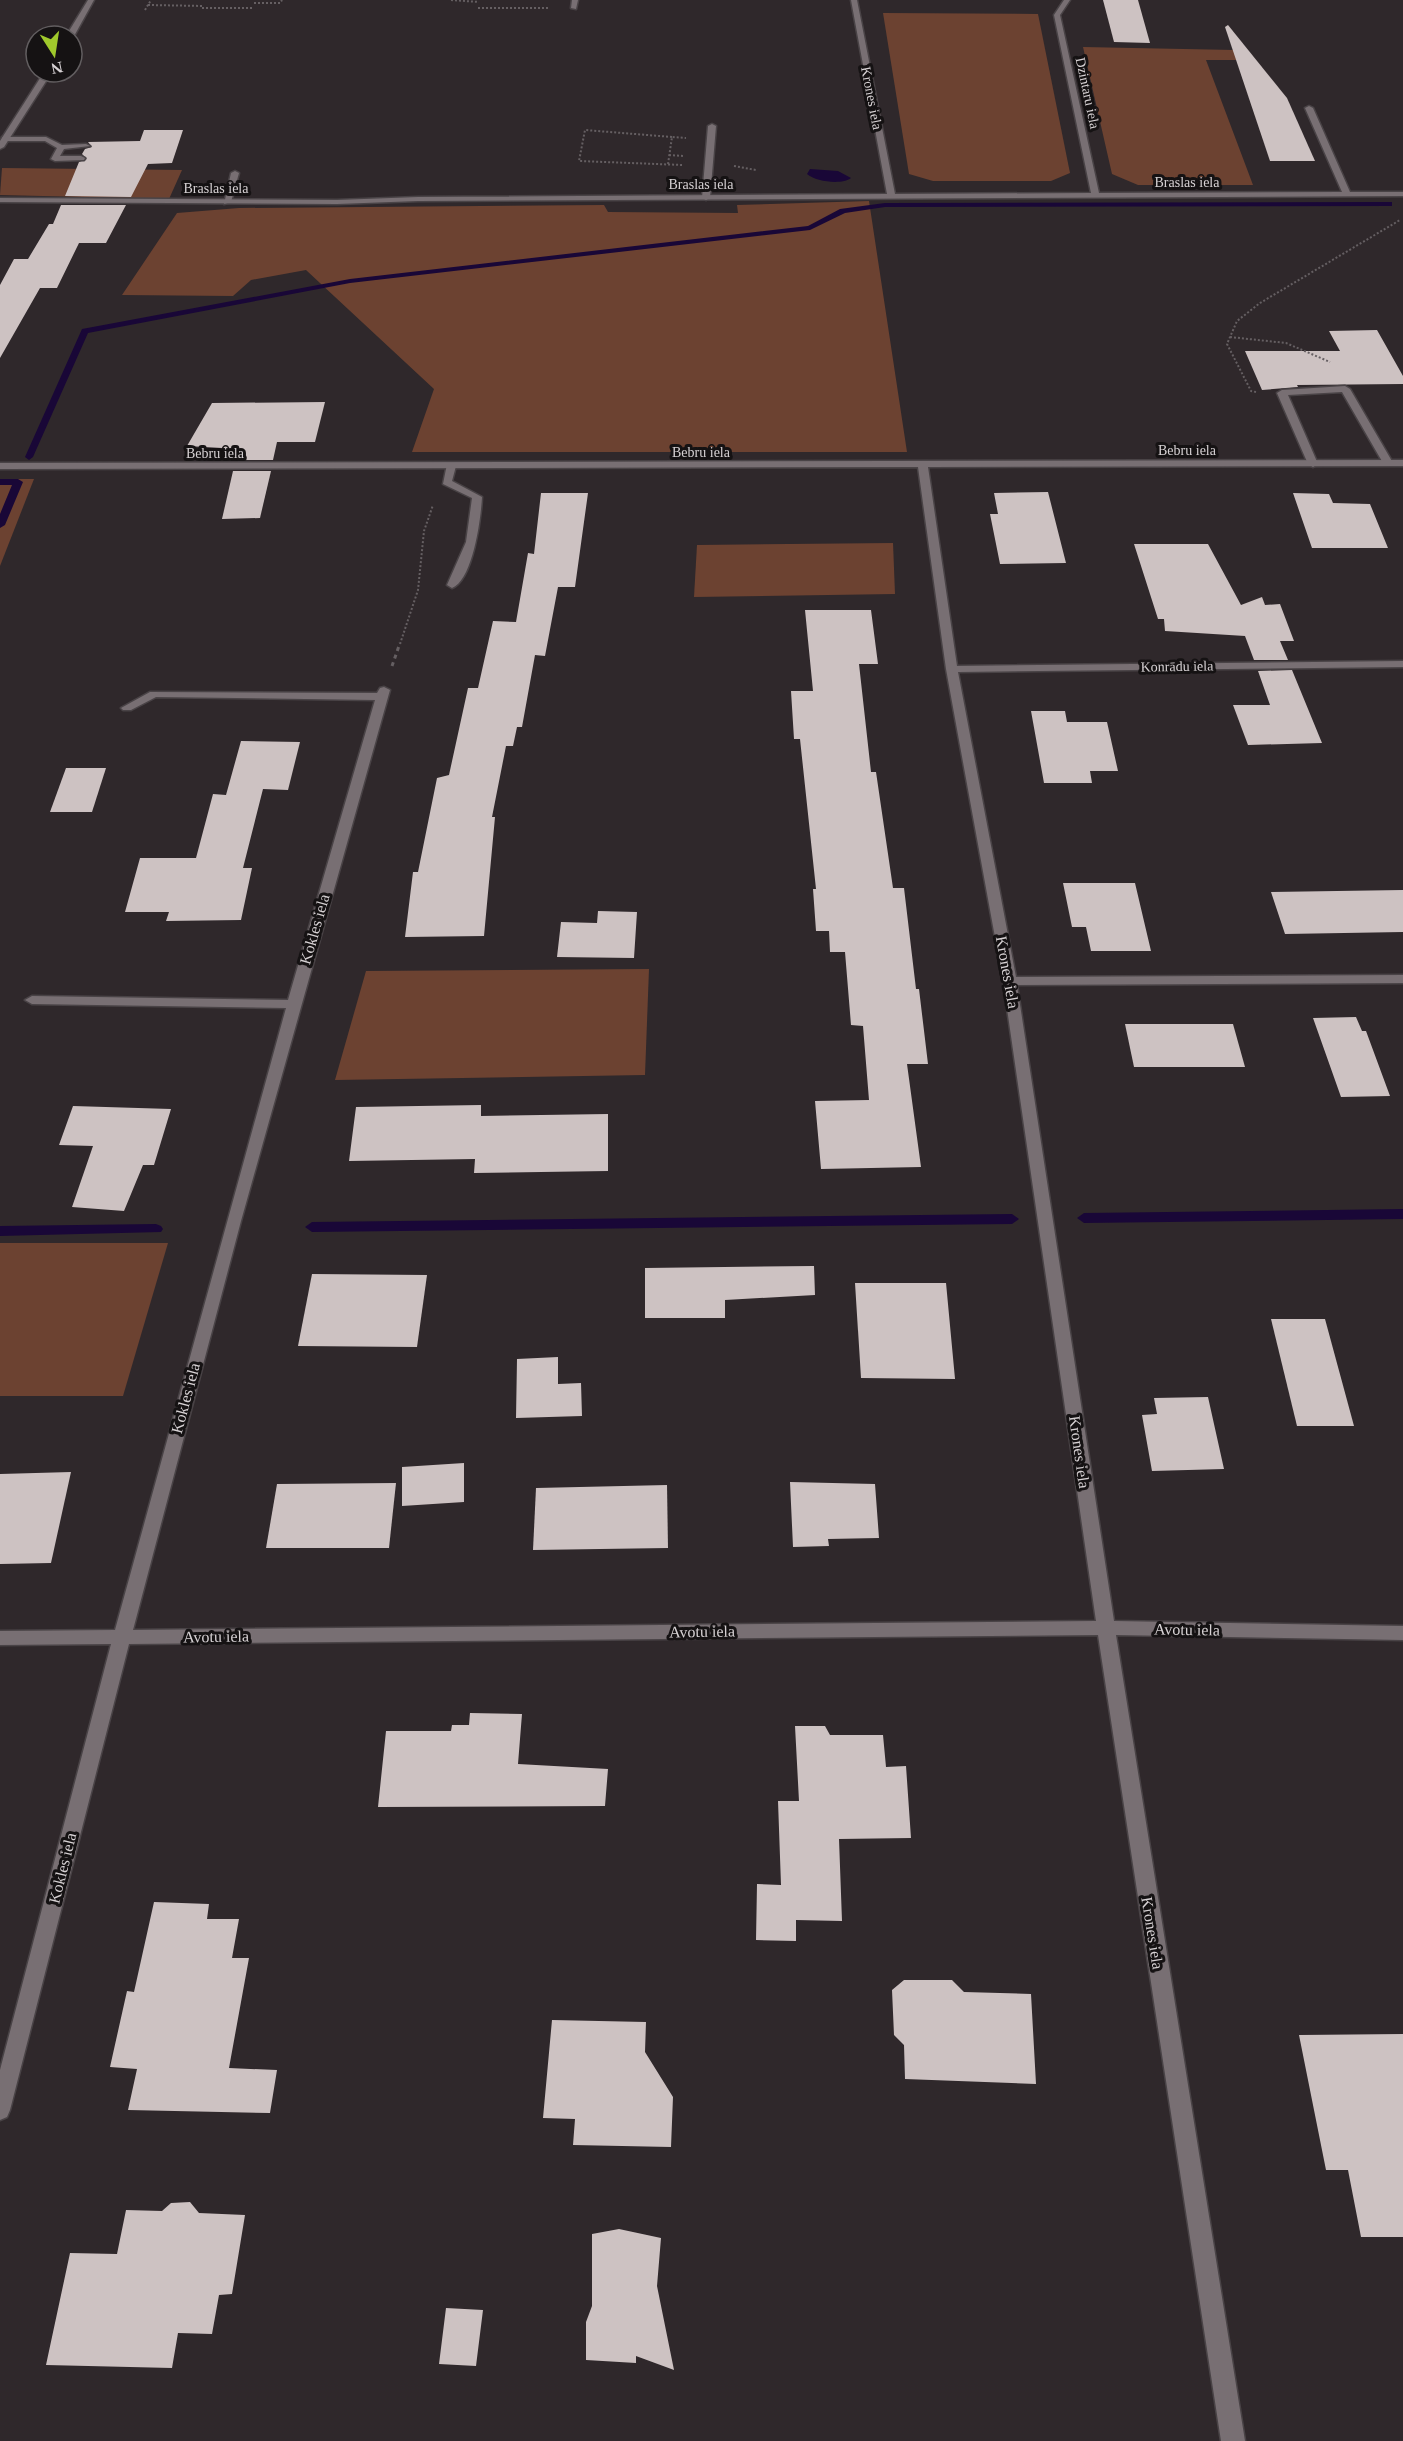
<svg xmlns="http://www.w3.org/2000/svg" width="1403" height="2441" viewBox="0 0 1403 2441" font-family="Georgia,serif">
<style>
.green{fill:#6c4231}
.water{fill:#190737}
.lines{fill:none;stroke-linecap:round;stroke-linejoin:round}
.stream{fill:#190737;fill-rule:evenodd}
.building{fill:#cdc2c2}
.lane-casing{stroke:#494346;stroke-width:3}
.street-casing{stroke:#494346;stroke-width:3}
.path-far1{stroke:#655f62;stroke-width:2;stroke-dasharray:2 2;stroke-linecap:butt}
.path{stroke:#655f62;stroke-width:3;stroke-dasharray:4 4;stroke-linecap:butt}
.lane{fill:#786f73;fill-rule:evenodd}
.street{fill:#786f73;fill-rule:evenodd}
.labels{text-anchor:middle;stroke-width:6;stroke-linejoin:round;paint-order:stroke}
.far-street-label{font-size:14px;fill:#d6d1d3;stroke:#151213}
.street-label{font-size:16px;fill:#d6d1d3;stroke:#151213}
</style>
<rect width="100%" height="100%" fill="#2f282b"/>
<g class="green">
<polygon points="883,13 1038,14 1070,173 1051,181 933,181 909,174"/>
<polygon points="1083,47 1234,50 1238,60 1206,60 1253,185 1138,185 1112,174"/>
<polygon points="2,168 182,170 169,199 0,195"/>
<polygon points="869,201 907,452 412,452 434,389 306,270 251,280 233,296 122,295 177,213 239,208 604,205 608,212 738,213 737,205"/>
<polygon points="0,479 34,479 0,566"/>
<polygon points="893,543 895,594 694,597 697,545"/>
<polygon points="649,969 645,1075 335,1080 366,971"/>
<polygon points="0,1243 168,1243 123,1396 0,1396"/>
</g>
<path class="water" d="M810 169 838 171 851 178C842 185 816 182 807 174Z"/>
<g class="lines">
<g class="stream">
<polygon points="1389,202 1392,202 1392,206 885,207 845,213 810,230 350,283 88,333 33,457 29,460 25,457 82,329 350,279 808,226 840,209 885,203"/>
<polygon points="0,479 18,479 23,482 5,525 0,528 0,514 12,485 0,485"/>
<polygon points="1403,1209 1403,1219 1084,1223 1077,1218 1084,1213"/>
<polygon points="1012,1214 1019,1219 1012,1224 312,1232 305,1227 312,1222"/>
<polygon points="156,1224 161,1226 163,1229 161,1232 0,1236 0,1226"/>
</g>
</g>
<g class="building">
<polygon points="1103,0 1138,0 1150,43 1114,42"/>
<polygon points="1228,25 1287,98 1315,161 1270,161 1225,27"/>
<polygon points="144,130 183,130 172,163 148,164 131,197 65,196 79,162 87,159 82,154 85,149 92,147 88,142 140,141"/>
<polygon points="61,205 126,205 106,243 79,243 57,288 40,288 0,358 0,285 14,259 28,259 49,224 53,224"/>
<polygon points="1377,330 1403,376 1403,384 1297,385 1298,387 1262,390 1245,351 1340,351 1329,331"/>
<polygon points="325,402 315,442 277,442 273,460 236,460 239,449 187,446 212,403"/>
<polygon points="233,471 271,471 260,518 222,519"/>
<polygon points="1048,492 1066,563 1000,564 990,514 998,514 994,493"/>
<polygon points="541,493 588,493 575,587 558,587 545,656 535,655 522,727 517,727 513,746 506,746 492,817 495,817 484,936 405,937 413,872 418,872 437,778 449,775 468,688 478,688 493,621 516,622 528,553 534,554"/>
<polygon points="1293,493 1329,494 1333,503 1370,504 1388,548 1312,548"/>
<polygon points="1134,544 1208,544 1241,605 1262,597 1265,605 1280,604 1294,641 1280,641 1288,660 1254,660 1245,636 1165,631 1164,619 1158,619"/>
<polygon points="805,610 871,610 878,664 859,664 871,772 876,772 893,888 904,888 916,989 919,989 928,1064 907,1064 921,1167 821,1169 815,1101 869,1100 863,1026 851,1025 845,952 830,952 829,931 816,931 813,889 816,889 800,739 794,739 791,691 813,691"/>
<polygon points="1292,670 1322,743 1248,745 1233,705 1270,705 1258,671"/>
<polygon points="1031,711 1065,711 1067,722 1107,722 1118,771 1090,771 1092,783 1044,783"/>
<polygon points="241,741 300,742 288,790 263,789 243,868 252,868 241,920 166,921 169,912 125,912 140,858 196,858 213,794 226,795"/>
<polygon points="66,768 106,768 92,812 50,812"/>
<polygon points="1063,883 1135,883 1151,951 1091,951 1086,927 1072,927"/>
<polygon points="1403,890 1403,932 1285,934 1271,892"/>
<polygon points="598,911 637,912 634,958 557,957 561,922 597,923"/>
<polygon points="1356,1017 1362,1031 1366,1031 1390,1096 1341,1097 1313,1018"/>
<polygon points="1125,1024 1233,1024 1245,1067 1134,1067"/>
<polygon points="481,1105 481,1116 608,1114 608,1171 474,1173 475,1159 349,1161 356,1107"/>
<polygon points="73,1106 171,1109 154,1165 143,1165 124,1211 72,1207 93,1146 59,1145"/>
<polygon points="814,1266 815,1295 725,1300 725,1318 645,1318 645,1268"/>
<polygon points="312,1274 427,1275 417,1347 298,1346"/>
<polygon points="855,1283 946,1283 955,1379 861,1378"/>
<polygon points="1271,1319 1325,1319 1354,1426 1297,1426"/>
<polygon points="558,1357 558,1384 581,1383 582,1416 516,1418 517,1359"/>
<polygon points="1208,1397 1224,1469 1152,1471 1142,1415 1157,1414 1154,1398"/>
<polygon points="464,1463 464,1502 402,1506 402,1467"/>
<polygon points="71,1472 51,1563 0,1564 0,1474"/>
<polygon points="790,1482 875,1484 879,1538 828,1539 829,1546 793,1547"/>
<polygon points="396,1483 389,1548 266,1548 277,1484"/>
<polygon points="667,1485 668,1548 533,1550 536,1488"/>
<polygon points="470,1713 522,1714 518,1764 608,1769 605,1806 378,1807 386,1731 451,1731 452,1725 469,1725"/>
<polygon points="795,1726 825,1726 830,1735 883,1735 886,1767 906,1766 911,1838 839,1839 842,1921 796,1920 796,1941 756,1940 757,1884 781,1885 778,1801 799,1801"/>
<polygon points="154,1902 209,1904 207,1919 239,1919 232,1958 249,1958 229,2068 277,2070 270,2113 128,2110 137,2069 110,2067 127,1991 134,1992"/>
<polygon points="904,1980 952,1980 964,1992 1031,1994 1036,2084 905,2079 904,2045 894,2035 892,1990"/>
<polygon points="552,2020 646,2022 645,2052 673,2097 671,2147 573,2145 575,2119 543,2118"/>
<polygon points="1403,2034 1403,2237 1361,2237 1348,2170 1326,2170 1299,2035"/>
<polygon points="190,2202 199,2213 245,2215 232,2294 219,2295 212,2334 178,2333 172,2368 46,2365 70,2253 117,2254 126,2210 162,2211 171,2203"/>
<polygon points="619,2229 661,2238 657,2286 674,2370 636,2356 636,2363 586,2360 586,2322 592,2306 592,2234"/>
<polygon points="446,2308 483,2310 476,2366 439,2364"/>
</g>
<g class="lines">
<g class="lane-casing">
<g id="lane">
<polygon points="712,124 716,126 710,198 706,200 702,198 708,126"/>
<polygon points="2,137 46,137 62,145 86,144 90,146 64,149 60,156 81,156 85,158 84,160 55,161 51,159 57,148 45,141 5,141"/>
<polygon points="235,171 239,173 231,202 224,204 231,173"/>
<polygon points="1345,386 1350,389 1393,463 1392,465 1383,463 1342,392 1288,395 1318,464 1313,467 1308,464 1277,393 1282,390"/>
<path d="M447 464 456 466 452 481 482 497C481 518 473 580 452 588L447 585 466 542 472 498 443 484Z"/>
</g>
</g>
<g class="street-casing">
<g id="street">
<polygon points="88,0 94,0 73,38 66,36"/>
<polygon points="572,0 578,0 576,9 571,8"/>
<polygon points="851,0 857,0 895,194 1091,193 1054,15 1064,0 1070,0 1060,15 1099,193 1342,192 1305,108 1309,106 1313,108 1350,192 1403,192 1403,196 418,201 337,204 0,202 0,198 337,200 418,197 887,194"/>
<polygon points="44,72 52,72 4,147 0,149 0,141"/>
<polygon points="1403,460 1403,466 928,467 957,666 1403,661 1403,667 958,672 1016,977 1403,975 1403,983 1017,985 1114,1621 1403,1626 1403,1640 1116,1635 1245,2441 1221,2441 1098,1635 129,1644 10,2110 7,2117 0,2120 0,2070 111,1644 0,1645 0,1631 115,1630 286,1008 32,1004 25,1000 32,996 288,1000 375,700 156,697 131,710 123,710 121,708 150,692 377,693 380,688 384,687 390,690 241,1221 133,1630 1096,1621 1003,981 946,669 918,467 0,469 0,463"/>
</g>
</g>
<g class="path-far1">
<polyline points="451,0 479,2"/>
<polyline points="254,3 280,3 282,0"/>
<polyline points="148,5 203,6"/>
<polyline points="202,8 252,8"/>
<polyline points="478,8 549,8"/>
<polyline points="145,10 151,0"/>
<polyline points="672,137 585,130 579,161 682,165"/>
<polyline points="669,155 684,156"/>
<polyline points="668,164 672,137 686,138"/>
<polyline points="734,166 756,170"/>
<polyline points="1230,337 1286,343 1330,362"/>
<polyline points="1256,392 1251,391 1227,344 1237,321 1260,303 1400,220"/>
<polyline points="400,644 418,590 424,531 433,505"/>
</g>
<polyline class="path" points="392,666 400,643"/>
<use href="#lane" class="lane"/>
<use href="#street" class="street"/>
</g>
<g class="labels">
<g class="far-street-label">
<text transform="translate(1088 93) rotate(78)" y="5">Dzintaru iela</text>
<text transform="translate(872 98) rotate(79)" y="5">Krones iela</text>
<text x="1187" y="187">Braslas iela</text>
<text x="701" y="189">Braslas iela</text>
<text x="216" y="193">Braslas iela</text>
<text x="1187" y="455">Bebru iela</text>
<text x="701" y="457">Bebru iela</text>
<text x="215" y="458">Bebru iela</text>
<text transform="translate(1177 666) rotate(-1)" y="5">Konrādu iela</text>
</g>
<g class="street-label">
<text transform="translate(314 929) rotate(-74)" y="6">Kokles iela</text>
<text transform="translate(1008 972) rotate(80)" y="6">Krones iela</text>
<text transform="translate(185 1398) rotate(-75)" y="6">Kokles iela</text>
<text transform="translate(1080 1452) rotate(82)" y="6">Krones iela</text>
<text transform="translate(1187 1629) rotate(1)" y="6">Avotu iela</text>
<text transform="translate(702 1631) rotate(-1)" y="6">Avotu iela</text>
<text transform="translate(216 1636) rotate(-1)" y="6">Avotu iela</text>
<text transform="translate(62 1868) rotate(-76)" y="6">Kokles iela</text>
<text transform="translate(1153 1933) rotate(81)" y="6">Krones iela</text>
</g>
</g>
<g transform="translate(54 54) rotate(168)"><circle r="28" fill="#151213" stroke="#625e60" stroke-width="1.5"/>
<path d="M0-4.5L10 22L0 15L-10 22Z" fill="#a0c92c"/>
<text y="-9" font-size="16" font-weight="bold" text-anchor="middle" fill="#d6d1d3">N</text>
</g>
</svg>
